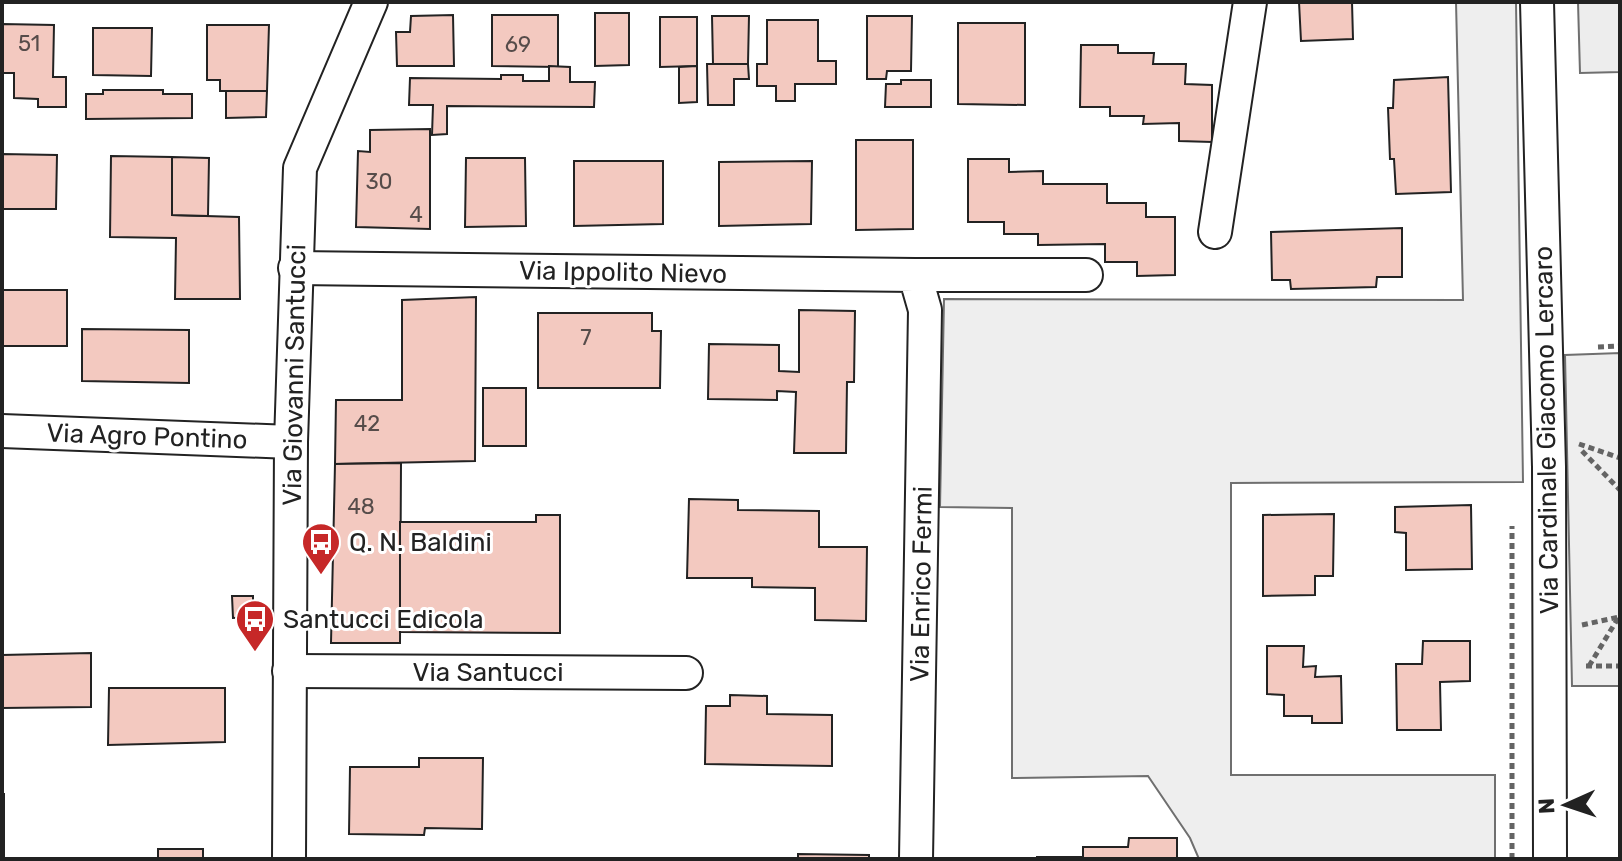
<svg xmlns="http://www.w3.org/2000/svg" width="1622" height="861" viewBox="0 0 1622 861" font-family="Rubik,sans-serif">
<style>
.green{fill:#eee;stroke:#6f6f6f;stroke-width:2}
.parking{fill:#ededed;stroke:#6f6f6f;stroke-width:2}
.building{fill:#f3c9c0;stroke:#222;stroke-width:2}
.lines{fill:none;stroke-linecap:round;stroke-linejoin:round}
.street-casing{stroke:#222;stroke-width:36}
.path{stroke:#646464;stroke-width:5;stroke-dasharray:6 4;stroke-linecap:butt}
.street{stroke:#fff;stroke-width:32}
.labels{text-anchor:middle;stroke-width:6;stroke-linejoin:round;paint-order:stroke}
.number-label{font-size:22px;fill:#564c4a}
.street-label{font-size:26px;fill:#222;stroke:#fff}
.poi-label{font-size:26px;fill:#222;stroke:#fff;text-anchor:start}
</style>
<rect width="100%" height="100%" fill="#fff"/>
<g class="green">
<polygon points="1456,2 1516,2 1523,482 1231,483 1231,775 1495,775 1495,859 1199,859 1190,838 1148,776 1012,778 1012,508 940,507 944,299 1463,300"/>
<polygon points="1620,353 1620,686 1572,686 1565,355"/>
</g>
<polygon class="parking" points="1578,2 1620,2 1620,72 1580,73"/>
<g class="building">
<polygon points="1299,2 1352,2 1353,39 1301,41"/>
<polygon points="595,13 629,13 629,65 595,66"/>
<polygon points="453,15 454,66 397,66 396,32 410,32 411,16"/>
<polygon points="492,15 558,15 558,67 492,66"/>
<polygon points="712,16 749,16 748,64 713,64"/>
<polygon points="867,16 912,16 911,71 887,71 886,79 867,79"/>
<polygon points="660,17 697,17 697,66 660,67"/>
<polygon points="767,20 818,20 818,61 836,61 836,84 795,84 795,101 776,101 776,86 757,86 757,64 767,64"/>
<polygon points="958,23 1025,23 1025,105 958,104"/>
<polygon points="2,24 54,25 53,77 66,77 66,107 38,107 38,99 14,98 14,73 2,73"/>
<polygon points="207,25 269,25 267,91 220,91 220,80 207,80"/>
<polygon points="93,28 152,28 151,76 93,75"/>
<polygon points="1081,45 1118,45 1118,53 1154,53 1153,64 1186,64 1185,84 1212,85 1212,142 1179,141 1179,123 1143,124 1144,116 1110,116 1110,107 1080,107"/>
<polygon points="707,64 748,64 749,79 734,79 734,105 708,105"/>
<polygon points="549,66 570,67 570,82 595,82 594,107 447,106 447,134 432,135 433,105 409,105 410,78 501,79 501,75 523,75 523,81 549,81"/>
<polygon points="697,66 697,102 679,103 679,67"/>
<polygon points="1448,77 1451,192 1396,194 1394,159 1390,159 1388,108 1393,108 1394,80"/>
<polygon points="901,80 931,80 931,107 885,107 886,84 901,84"/>
<polygon points="103,90 163,90 163,94 192,94 192,118 86,119 86,94 103,94"/>
<polygon points="226,91 267,91 266,117 226,118"/>
<polygon points="430,129 430,229 356,227 358,151 370,152 370,130"/>
<polygon points="856,140 913,140 913,229 856,230"/>
<polygon points="2,154 57,155 56,209 2,209"/>
<polygon points="111,156 172,157 172,215 239,217 240,299 175,299 176,238 110,237"/>
<polygon points="172,157 209,158 208,216 172,215"/>
<polygon points="466,158 525,158 526,226 465,227"/>
<polygon points="968,159 1009,159 1009,172 1043,171 1043,184 1107,184 1107,203 1146,203 1146,217 1175,217 1175,275 1137,276 1137,262 1105,262 1105,244 1038,245 1038,234 1004,234 1004,222 968,222"/>
<polygon points="574,161 663,161 663,224 574,226"/>
<polygon points="812,161 811,224 719,226 719,162"/>
<polygon points="1402,228 1402,277 1377,277 1376,287 1291,289 1290,280 1272,280 1271,232"/>
<rect x="2" y="290" width="65" height="56"/>
<polygon points="476,297 475,461 335,464 336,400 402,400 402,300"/>
<polygon points="799,310 855,311 854,382 847,382 846,453 794,453 796,392 777,391 777,400 708,399 709,344 779,345 779,371 799,372"/>
<polygon points="538,313 652,313 652,331 661,331 660,388 538,388"/>
<polygon points="82,329 189,330 189,383 82,381"/>
<rect x="483" y="388" width="43" height="58"/>
<polygon points="401,463 400,643 331,643 335,464"/>
<polygon points="689,499 738,500 738,510 819,511 819,547 867,547 866,621 815,620 815,588 752,587 752,578 687,578"/>
<polygon points="1471,505 1472,569 1406,570 1406,533 1395,532 1395,507"/>
<polygon points="1334,514 1333,576 1315,576 1315,595 1263,596 1263,515"/>
<polygon points="536,515 560,515 560,633 400,632 400,522 536,522"/>
<polygon points="232,596 253,596 253,617 233,618"/>
<polygon points="1423,641 1470,641 1470,681 1440,682 1441,730 1397,730 1396,664 1422,664"/>
<polygon points="1267,646 1304,646 1303,667 1316,666 1315,677 1341,676 1342,723 1312,723 1312,716 1284,716 1284,695 1267,694"/>
<polygon points="91,653 91,707 2,708 2,655"/>
<polygon points="109,688 225,688 225,742 108,745"/>
<polygon points="730,695 767,696 767,714 832,715 832,766 705,764 706,706 730,706"/>
<polygon points="419,758 483,758 482,829 425,828 424,835 349,834 350,767 419,767"/>
<rect x="2" y="794" width="2" height="65"/>
<polygon points="1129,838 1177,838 1177,859 1037,859 1037,857 1083,857 1083,847 1128,847"/>
<polygon points="158,849 203,849 203,859 237,859 158,859"/>
<polygon points="798,854 869,855 869,859 798,859"/>
</g>
<g class="lines">
<g class="street-casing">
<g id="street">
<polyline points="1537,2 1549,467 1550,859"/>
<polyline points="1215,232 1250,2"/>
<polyline points="295,268 915,275 925,310 916,859"/>
<polyline points="915,275 1086,275"/>
<polyline points="2,431 291,442"/>
<polyline points="289,671 686,673"/>
<polyline points="289,859 291,442 300,168 371,2"/>
</g>
</g>
<g class="path">
<polyline points="1598,347 1620,346"/>
<polyline points="1579,444 1620,458"/>
<polyline points="1582,451 1620,490"/>
<polyline points="1582,625 1619,617"/>
<polyline points="1586,666 1620,666"/>
<polyline points="1589,666 1620,615"/>
<polyline points="1512,859 1512,526"/>
</g>
<use href="#street" class="street"/>
</g>
<defs>
<g id="bus-pin" transform="scale(2)"><path d="M0 17L-7.5 6A9.5 9.5 0 1 1 7.5 6Z" fill="#c62828" stroke="#fff"/><path d="M-5-6H5V4H4V6H2V4H-2V6H-4V4H-5ZM-3.5-4V0h7V-4ZM-3.5 1.2v1.5H-2V1.2ZM2 1.2v1.5H3.5V1.2Z" fill="#fff"/></g>
</defs>
<g fill-rule="evenodd">
<use href="#bus-pin" x="321" y="542"/>
<use href="#bus-pin" x="255" y="619"/>
</g>
<g class="labels">
<g class="number-label">
<text x="29" y="51">51</text>
<text x="518" y="52">69</text>
<text x="379" y="189">30</text>
<text x="416" y="222">4</text>
<text x="586" y="345">7</text>
<text x="367" y="431">42</text>
<text x="361" y="514">48</text>
</g>
<g class="street-label">
<text transform="translate(623 272) rotate(1)" y="9">Via Ippolito Nievo</text>
<text transform="translate(294 375) rotate(-89)" y="9">Via Giovanni Santucci</text>
<text transform="translate(1546 430) rotate(-91)" y="9">Via Cardinale Giacomo Lercaro</text>
<text transform="translate(147 436) rotate(2)" y="9">Via Agro Pontino</text>
<text transform="translate(921 584) rotate(-89)" y="9">Via Enrico Fermi</text>
<text x="488" y="681">Via Santucci</text>
</g>
<g class="poi-label">
<text x="349" y="551">Q. N. Baldini</text>
<text x="283" y="628">Santucci Edicola</text>
</g>
</g>
<rect width="1622" height="861" fill="none" stroke="#222222" stroke-width="8"/>
<g transform="translate(1566 805) rotate(267)" stroke="#ffffff" stroke-width="6" paint-order="stroke">
<path d="M0-6L14 30L0 20L-14 30Z" fill="#222222"/>
<text y="-12" font-size="22" font-weight="bold" text-anchor="middle" fill="#222222">N</text>
</g>
</svg>
